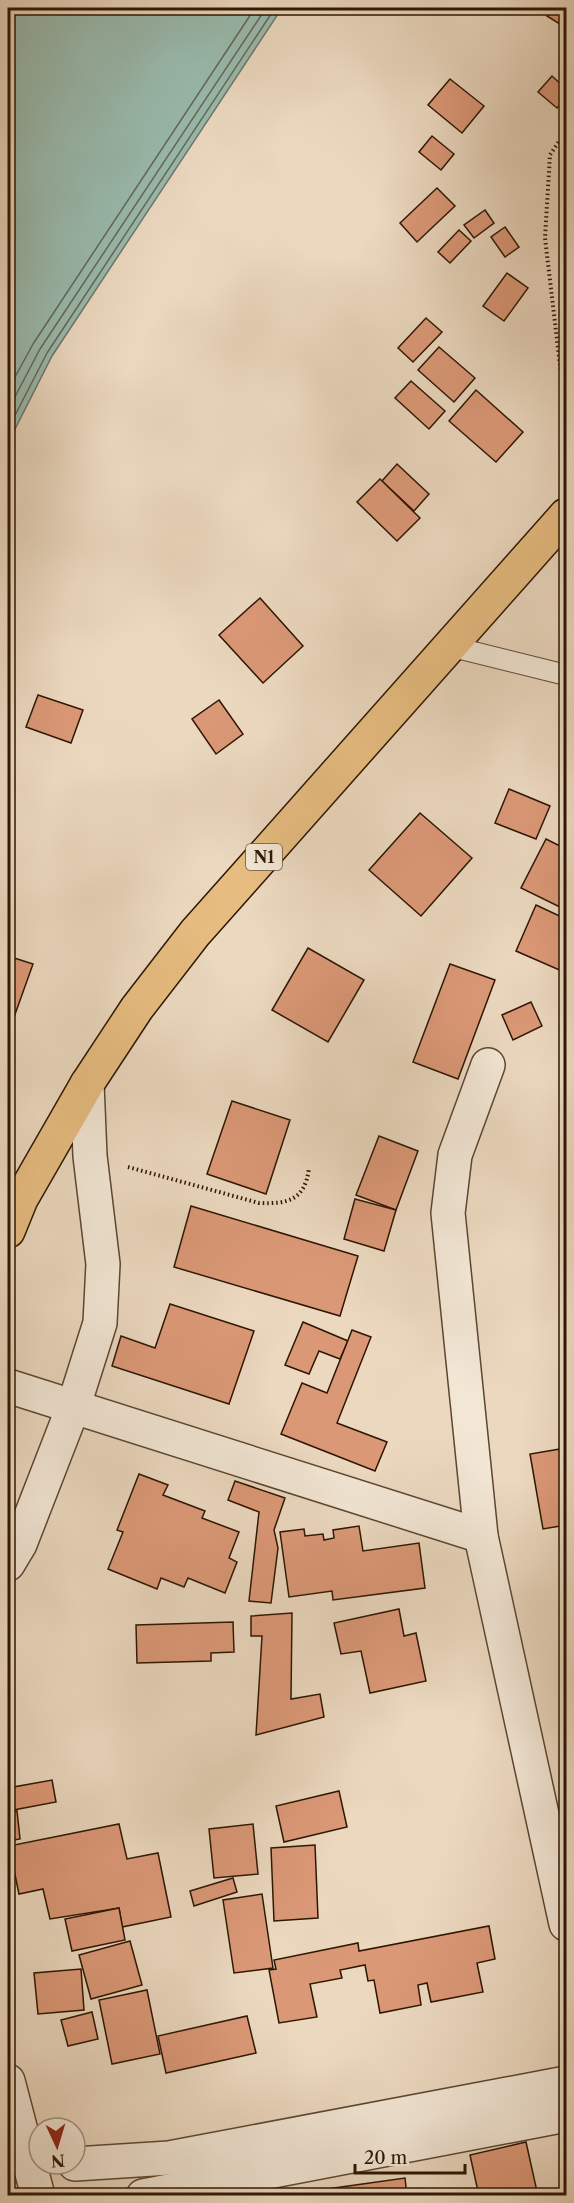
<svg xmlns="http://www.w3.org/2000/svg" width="574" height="2203" viewBox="0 0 574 2203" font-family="'Libre Caslon Text',serif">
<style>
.water{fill:#99baad;stroke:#6e7869;stroke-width:1.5}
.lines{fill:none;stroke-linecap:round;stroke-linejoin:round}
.shore{stroke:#636858;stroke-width:1.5}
.building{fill:#db9877;stroke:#2d1602;stroke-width:1.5}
.lane-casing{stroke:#5c4631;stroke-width:22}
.street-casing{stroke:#5c4631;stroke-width:36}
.highway-casing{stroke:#2d1602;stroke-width:36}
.path{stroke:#2d1602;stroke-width:4;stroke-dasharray:1.5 3;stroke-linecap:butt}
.lane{stroke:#f2e6d5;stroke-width:20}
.street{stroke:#f2e6d5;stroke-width:33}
.highway{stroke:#e6bc80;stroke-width:33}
.labels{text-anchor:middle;stroke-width:4.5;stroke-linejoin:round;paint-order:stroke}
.shield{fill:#f2e6d5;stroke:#685441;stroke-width:1.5}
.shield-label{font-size:16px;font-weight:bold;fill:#2d1602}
</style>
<rect width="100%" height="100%" fill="#ebd8bf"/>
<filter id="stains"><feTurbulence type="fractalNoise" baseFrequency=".00333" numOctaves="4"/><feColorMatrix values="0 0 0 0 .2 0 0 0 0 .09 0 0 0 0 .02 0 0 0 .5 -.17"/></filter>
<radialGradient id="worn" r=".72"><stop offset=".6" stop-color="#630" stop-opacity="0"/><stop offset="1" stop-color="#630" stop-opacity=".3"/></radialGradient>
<polygon class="water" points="8,8 282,8 52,356 8,443"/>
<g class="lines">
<g class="shore">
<polyline points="8,390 33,344 255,8"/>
<polyline points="8,410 40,349 266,8"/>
<polyline points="8,429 47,353 275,8"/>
</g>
</g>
<g class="building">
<polygon points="553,8 566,8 566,28 547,16"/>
<polygon points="552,76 566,89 566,98 557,108 538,92"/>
<polygon points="450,79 484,106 462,133 428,105"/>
<polygon points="432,136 454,154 441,170 419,152"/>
<polygon points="437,188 455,206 417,242 400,223"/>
<polygon points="485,210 494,223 474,238 464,225"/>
<polygon points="505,227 519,247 505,257 491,237"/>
<polygon points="459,230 471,241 450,263 438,252"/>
<polygon points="507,273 528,288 504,321 483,306"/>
<polygon points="426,318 442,332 413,362 398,348"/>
<polygon points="439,347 475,378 454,402 418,370"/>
<polygon points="411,381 445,411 429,429 395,398"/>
<polygon points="476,390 523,432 496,462 449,421"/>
<polygon points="397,464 429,494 414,511 382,481"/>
<polygon points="380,479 420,518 397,541 357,502"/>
<polygon points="260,598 303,646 263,683 219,635"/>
<polygon points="38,695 83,710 71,743 26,727"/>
<polygon points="219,700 243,734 216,754 192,719"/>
<polygon points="509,789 550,806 536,839 495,823"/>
<polygon points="420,813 472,858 421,916 369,870"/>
<polygon points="546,839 566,849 566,910 521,888"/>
<polygon points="536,905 566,919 566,966 564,972 516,951"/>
<polygon points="308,948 364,980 328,1042 272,1010"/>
<polygon points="8,956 33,964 8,1034"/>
<polygon points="450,964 495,980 458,1079 413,1062"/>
<polygon points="531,1002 542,1026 513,1040 502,1015"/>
<polygon points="232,1101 290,1120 266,1194 207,1174"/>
<polygon points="379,1136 418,1151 396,1210 356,1195"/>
<polygon points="355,1199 396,1210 384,1251 344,1239"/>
<polygon points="191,1206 358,1256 340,1316 174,1267"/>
<polygon points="170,1304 254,1331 229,1404 112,1366 121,1336 155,1348"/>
<polygon points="303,1322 348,1341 340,1359 319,1351 309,1374 285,1365"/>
<polygon points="352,1330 371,1337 337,1423 387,1442 375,1471 281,1434 302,1383 327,1393"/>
<polygon points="566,1448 566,1525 543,1529 530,1454"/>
<polygon points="139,1474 168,1485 163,1495 205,1511 202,1518 239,1532 229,1558 237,1562 225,1593 188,1578 184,1587 161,1578 157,1589 108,1569 123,1532 117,1530"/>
<polygon points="235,1481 285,1498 274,1530 278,1548 271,1603 249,1601 259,1512 228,1500"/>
<polygon points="359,1526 363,1551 419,1543 425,1588 333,1600 332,1591 289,1597 280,1532 304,1529 305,1536 323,1534 324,1540 334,1538 333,1530"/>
<polygon points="399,1609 404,1636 416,1633 426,1681 370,1693 361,1651 341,1654 334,1623"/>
<polygon points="292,1613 291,1699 320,1694 324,1717 256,1735 262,1636 251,1636 251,1616"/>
<polygon points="233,1622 234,1652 211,1653 211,1661 137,1663 136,1625"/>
<polygon points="52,1780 56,1802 8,1811 8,1788"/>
<polygon points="339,1791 347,1827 284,1842 276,1806"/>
<polygon points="17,1811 20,1839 8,1841 8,1813"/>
<polygon points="119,1824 127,1859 158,1853 171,1917 122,1927 119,1908 50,1919 43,1889 19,1894 9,1846"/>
<polygon points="253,1824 258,1874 214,1878 209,1829"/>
<polygon points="315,1845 318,1918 274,1921 271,1848"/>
<polygon points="233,1878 237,1892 194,1906 190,1891"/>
<polygon points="262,1894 273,1968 234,1973 223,1900"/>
<polygon points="119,1908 125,1940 72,1951 65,1919"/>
<polygon points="489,1926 495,1959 477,1963 483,1992 431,2002 427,1983 418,1985 421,2005 380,2013 374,1980 368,1981 365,1965 340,1970 342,1978 310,1984 317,2017 279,2023 269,1970 276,1969 274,1960 358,1943 359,1951"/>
<polygon points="130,1941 142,1985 91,1999 79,1955"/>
<polygon points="81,1969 84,2010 38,2014 34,1973"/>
<polygon points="147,1990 160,2054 112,2064 99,2000"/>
<polygon points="92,2012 98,2039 68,2046 61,2020"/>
<polygon points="247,2016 256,2053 166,2073 158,2036"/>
<polygon points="526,2142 538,2196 479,2196 470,2155"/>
<polygon points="405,2178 407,2196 321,2196 320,2190"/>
</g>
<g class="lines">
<g class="lane-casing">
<polyline id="lane" points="449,646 566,675"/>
</g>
<g class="street-casing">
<g id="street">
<polyline points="488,1065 455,1155 448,1213 481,1536 566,1924"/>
<polyline points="8,1386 481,1536"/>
<polyline points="8,1564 20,1544 74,1405 100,1323 103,1264 90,1156 87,1084"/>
<polyline points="8,2081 38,2196"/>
<polyline points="75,2164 169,2158 566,2083"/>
<polyline points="143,2196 566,2115"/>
</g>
</g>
<g class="highway-casing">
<polyline id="highway" points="8,1231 21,1199 87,1084 137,1008 195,933 566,515"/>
</g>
<g class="path">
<polyline points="566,131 550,155 545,238 566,416"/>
<path d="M128 1167 259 1203C287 1204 305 1201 309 1168"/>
</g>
<use href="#lane" class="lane"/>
<use href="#street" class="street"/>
<use href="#highway" class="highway"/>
</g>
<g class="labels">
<rect class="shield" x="246" y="844" width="36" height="26" rx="4.5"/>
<g class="shield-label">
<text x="264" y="863">N1</text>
</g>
</g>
<rect width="574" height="2203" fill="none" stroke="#ebd8bf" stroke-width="30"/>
<rect x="9" y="9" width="556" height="2185" fill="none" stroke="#2d1602" stroke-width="3"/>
<rect x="15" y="15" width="544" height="2173" fill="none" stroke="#2d1602" stroke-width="1.5"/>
<g transform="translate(57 2146) rotate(176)"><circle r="28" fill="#f2e6d5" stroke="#a39381" stroke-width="1.5"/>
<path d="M0-4.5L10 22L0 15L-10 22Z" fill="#8f2418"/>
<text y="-9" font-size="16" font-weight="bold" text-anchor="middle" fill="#2d1602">N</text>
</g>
<path d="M355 2164v9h110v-9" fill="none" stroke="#2d1602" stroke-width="3"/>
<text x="364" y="2164" font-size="18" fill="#2d1602" stroke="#f2e6d5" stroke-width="4.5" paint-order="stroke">20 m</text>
<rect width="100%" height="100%" filter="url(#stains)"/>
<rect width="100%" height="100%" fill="url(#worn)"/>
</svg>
